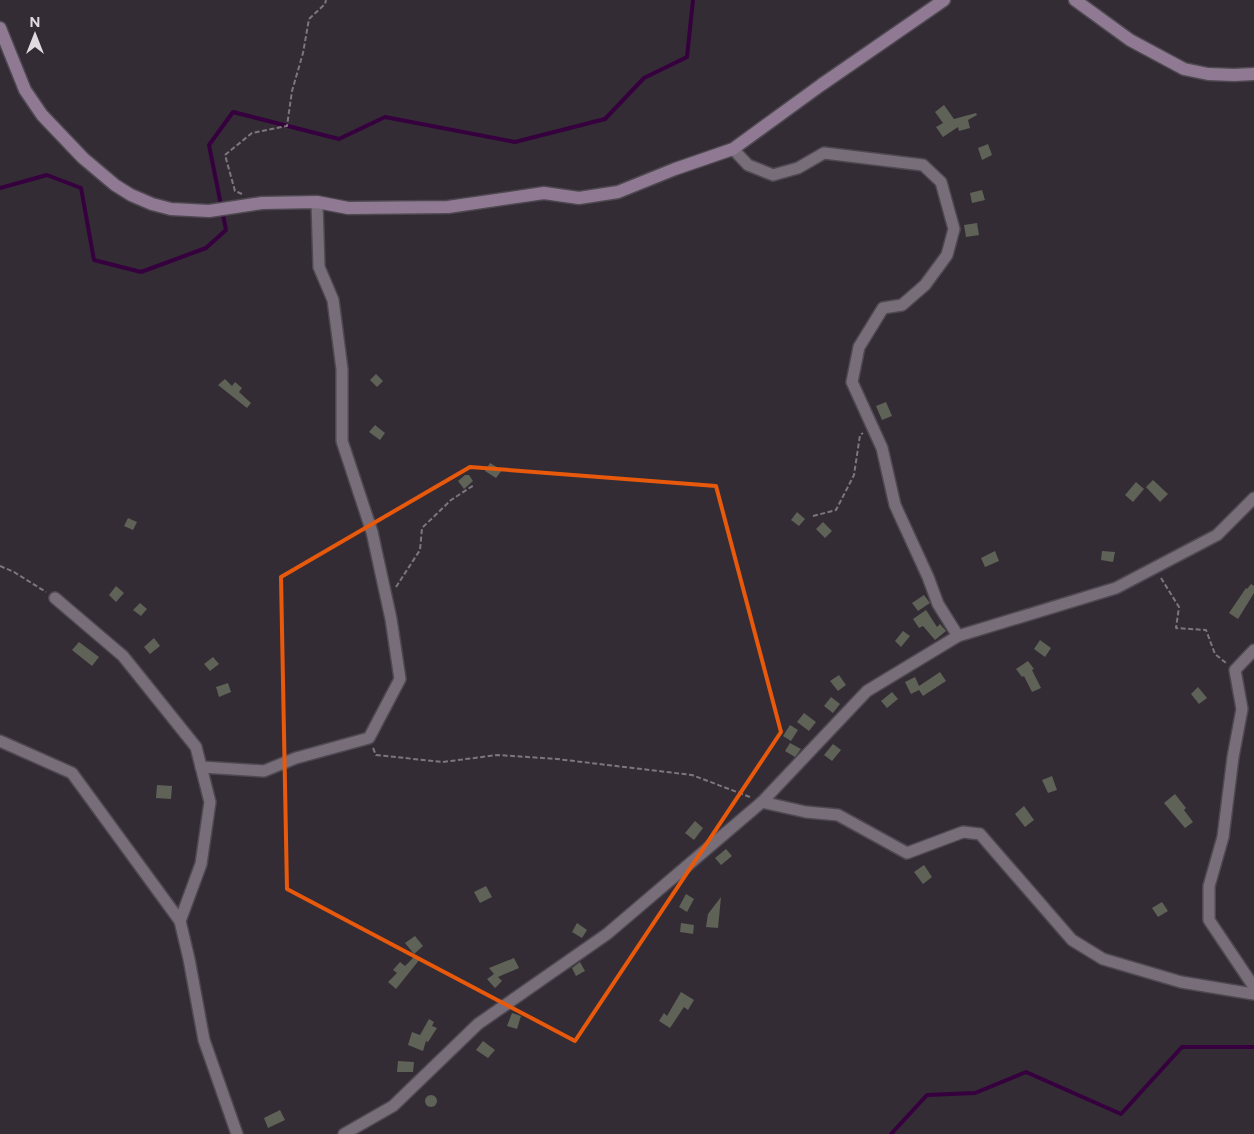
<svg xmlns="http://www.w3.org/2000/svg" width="1254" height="1134" viewBox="0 0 1254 1134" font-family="Figtree,sans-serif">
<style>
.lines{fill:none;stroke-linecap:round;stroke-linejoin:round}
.stream{stroke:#36003f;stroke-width:4}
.building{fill:#5f6256}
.street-casing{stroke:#4e4850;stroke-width:14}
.secondary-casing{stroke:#4e4850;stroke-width:15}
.path{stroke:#7d767d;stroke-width:2;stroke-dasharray:5 2.5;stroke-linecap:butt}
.street{stroke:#776e79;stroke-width:11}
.secondary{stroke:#8f7993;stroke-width:12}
.marked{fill:none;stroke:#e8590c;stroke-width:4;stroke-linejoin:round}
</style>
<rect width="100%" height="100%" fill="#342c35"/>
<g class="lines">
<g class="stream">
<polyline points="0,188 47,175 81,188 94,260 141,272 206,248 226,230 209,145 233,112 339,139 385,117 515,142 605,119 644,78 687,57 693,0"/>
<polyline points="891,1134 927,1095 975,1093 1026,1072 1121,1114 1182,1047 1254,1047"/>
</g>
</g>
<g class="building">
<polygon points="944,105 954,119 976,113 977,115 968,120 970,128 959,131 958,127 943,137 936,127 943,123 935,112"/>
<polygon points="988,144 992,155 982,160 978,148"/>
<polygon points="982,190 985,200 972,203 970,193"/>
<polygon points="977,223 979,235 966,237 964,225"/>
<polygon points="376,374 383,381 377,387 370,380"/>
<polygon points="225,379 232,386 235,382 242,388 239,392 251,403 247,408 218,385"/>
<polygon points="886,402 892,416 882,420 876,406"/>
<polygon points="375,425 385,433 380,440 369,432"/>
<polygon points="490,463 502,470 496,478 485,471"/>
<polygon points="465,475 469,475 473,481 464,489 458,481"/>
<polygon points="1153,480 1168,494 1160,502 1146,487"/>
<polygon points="1136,482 1144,489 1133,502 1125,495"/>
<polygon points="797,512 805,519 799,526 791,520"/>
<polygon points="128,518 137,522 133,530 124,526"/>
<polygon points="823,522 832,531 825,538 816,529"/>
<polygon points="995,551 999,561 985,567 981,558"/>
<polygon points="1102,551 1115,552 1113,562 1101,560"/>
<polygon points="1251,584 1254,586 1254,593 1238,619 1229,613 1246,588 1247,589"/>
<polygon points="116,586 124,593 116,602 109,595"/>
<polygon points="924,595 930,603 918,611 912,603"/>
<polygon points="140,603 147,609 141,616 133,610"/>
<polygon points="926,610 937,627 940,624 946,631 935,640 923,626 919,628 913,619"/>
<polygon points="903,631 910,636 901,647 895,641"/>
<polygon points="154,638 160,646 150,654 144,647"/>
<polygon points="1040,640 1051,648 1045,657 1034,649"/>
<polygon points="79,642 99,657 92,666 72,650"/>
<polygon points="213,657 219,664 210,671 204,664"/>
<polygon points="1028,661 1034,669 1032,670 1041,688 1032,692 1024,676 1022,677 1016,669"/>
<polygon points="940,672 946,681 923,696 919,690 911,694 905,682 915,677 919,686"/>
<polygon points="839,675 846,685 838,691 830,681"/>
<polygon points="228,683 231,692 219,697 216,687"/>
<polygon points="1198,687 1207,698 1199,704 1191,694"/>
<polygon points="892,692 898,699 887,708 881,701"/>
<polygon points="831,697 840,704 833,713 824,706"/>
<polygon points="804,713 816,722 809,731 797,722"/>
<polygon points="790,725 798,730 791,741 783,736"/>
<polygon points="790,743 801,749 795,757 785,751"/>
<polygon points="833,744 841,750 832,761 824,755"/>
<polygon points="1052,776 1057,790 1048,793 1042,780"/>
<polygon points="157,785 172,786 171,799 156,798"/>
<polygon points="1175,794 1186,808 1184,810 1193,822 1185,828 1164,803"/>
<polygon points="1024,806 1034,820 1025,827 1015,814"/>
<polygon points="695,821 703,828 694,840 685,833"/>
<polygon points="726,849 732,856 721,865 715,858"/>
<polygon points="924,865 932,877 923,884 914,872"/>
<polygon points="486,886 492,897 480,903 474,892"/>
<polygon points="686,894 694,899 687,912 679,907"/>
<polygon points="721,897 718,928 706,927 708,914"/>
<polygon points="1162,902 1168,911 1158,917 1152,908"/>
<polygon points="577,923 587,930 582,938 572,932"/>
<polygon points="681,923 694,925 693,934 680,932"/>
<polygon points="415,936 423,946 414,954 405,943"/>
<polygon points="416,955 420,959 396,989 388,982 397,973 393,970 400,962 405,966"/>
<polygon points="514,958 519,968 498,977 502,981 495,988 487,979 494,974 489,968"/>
<polygon points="580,962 585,971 576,976 572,968"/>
<polygon points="681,992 694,1000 688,1010 684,1007 670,1028 659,1021 664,1013 667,1016"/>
<polygon points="512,1013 521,1016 517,1029 507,1026"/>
<polygon points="429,1019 434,1022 432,1026 437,1028 428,1042 426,1041 423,1051 408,1045 412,1032 420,1035"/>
<polygon points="483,1041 495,1050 488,1058 476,1050"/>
<polygon points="398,1061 414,1062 413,1072 397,1072"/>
<circle cx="431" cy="1101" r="6"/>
<polygon points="280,1110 285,1120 268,1128 264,1118"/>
</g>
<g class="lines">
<g class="street-casing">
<g id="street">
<polyline points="733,149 748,165 773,175 798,168 824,153 923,165 941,182 954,229 947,255 925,285 902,305 883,308 859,347 852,382 882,448 895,505 928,577 938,604 958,636"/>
<polyline points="55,598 123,656 196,747 210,802 201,864 180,921"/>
<polyline points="1254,650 1235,670 1242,709 1233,757 1223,837 1209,886 1209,920 1254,987"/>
<polyline points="0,741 72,773 180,921 189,959 204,1040 237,1134"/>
<polyline points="201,767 264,771 296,758 369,738 400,679 391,619 372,532 342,441 342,369 333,300 319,267 317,202"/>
<polyline points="762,802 806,812 838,815 907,853 963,832 980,834 1072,940 1103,959 1181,982 1254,994"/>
<polyline points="344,1134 393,1106 478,1024 607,934 762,802 867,691 958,636 1116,588 1217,535 1254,498"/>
</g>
</g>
<g class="secondary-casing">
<g id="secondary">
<polyline points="1075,0 1130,40 1184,69 1208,74 1234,75 1254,74"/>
<polyline points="0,28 25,90 42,115 83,158 115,185 131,195 152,204 171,209 209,211 262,203 317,202 348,208 448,207 544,193 579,198 618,192 675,169 733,149 821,85 944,0"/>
</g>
</g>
<g class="path">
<polyline points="242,194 235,191 225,155 252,133 287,126 292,91 303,53 309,19 325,4 326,0"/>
<polyline points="813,516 836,510 854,475 860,435 863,433"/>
<polyline points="0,566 14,572 46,592"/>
<polyline points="1161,578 1179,607 1176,628 1206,630 1215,654 1226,663"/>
<polyline points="396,587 420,550 422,528 451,500 474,485"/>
<polyline points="373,748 376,755 443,762 497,755 557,759 692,775 750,797"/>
</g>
<use href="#street" class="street"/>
<use href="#secondary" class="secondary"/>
</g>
<path class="marked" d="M470 467 716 486 781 732 575 1041 287 889 281 577Z"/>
<g transform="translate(35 35)" stroke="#342c35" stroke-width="4" paint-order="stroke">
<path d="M0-4L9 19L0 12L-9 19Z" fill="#e1dbe1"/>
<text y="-8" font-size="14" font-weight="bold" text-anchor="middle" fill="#e1dbe1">N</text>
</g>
</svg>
